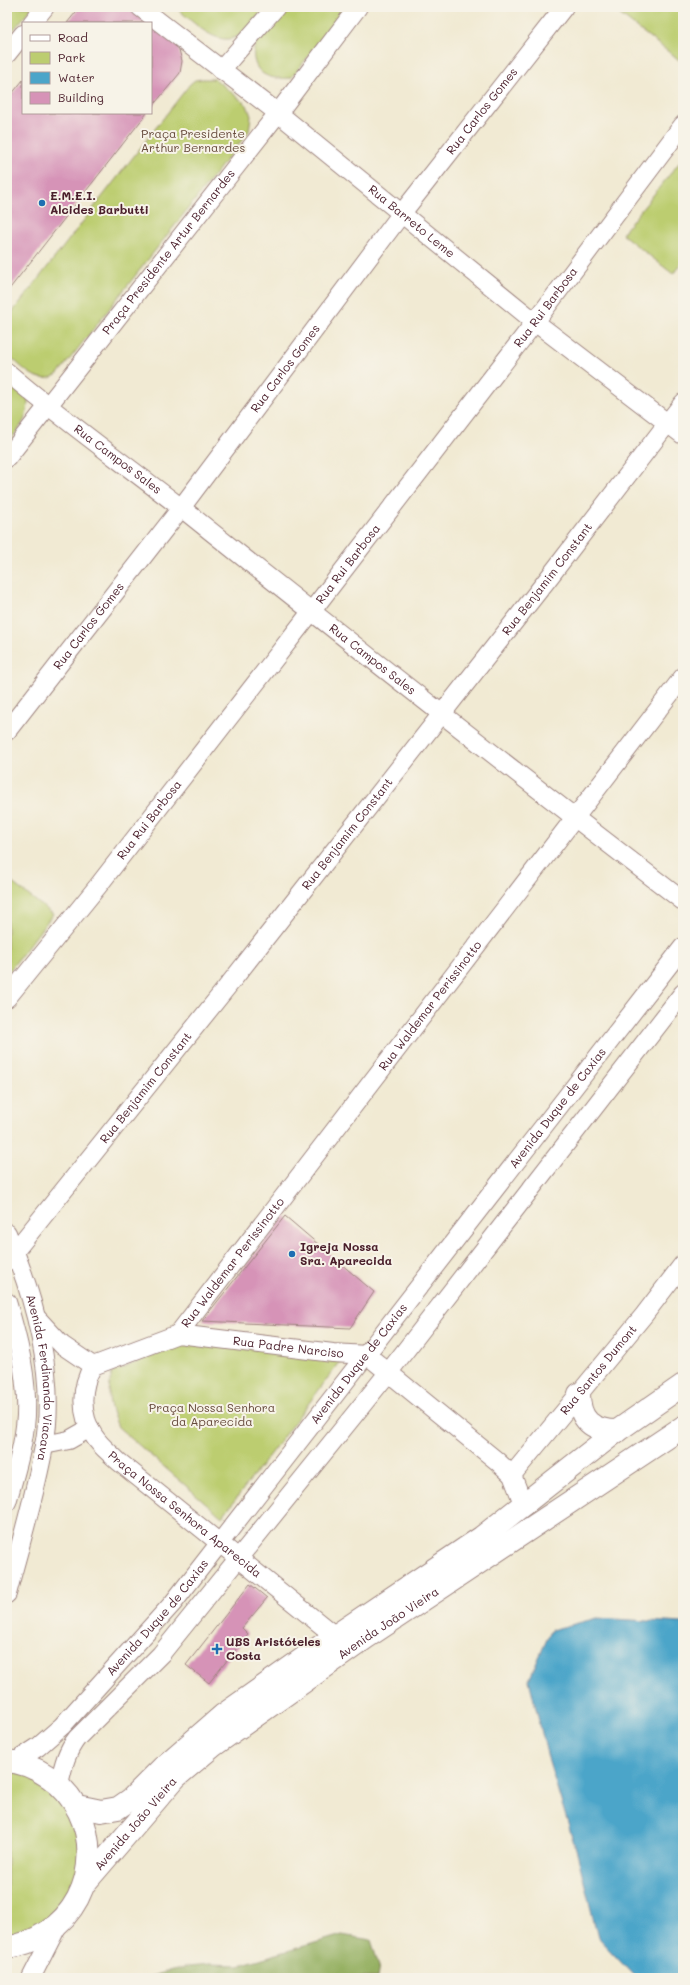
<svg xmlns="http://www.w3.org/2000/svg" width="690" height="1985" viewBox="0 0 690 1985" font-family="Mali,sans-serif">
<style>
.green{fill:#bccd70;stroke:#83764e}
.forest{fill:#95b062;stroke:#706846}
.water{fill:#4ca5c9;stroke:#4b627a}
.building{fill:#d693b7}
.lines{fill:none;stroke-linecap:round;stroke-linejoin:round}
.minor-casing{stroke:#9e847f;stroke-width:20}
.major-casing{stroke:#9e847f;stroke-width:24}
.minor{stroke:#fff;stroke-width:18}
.major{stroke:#fff;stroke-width:22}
.poi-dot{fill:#1f6fb2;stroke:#f7f3e8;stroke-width:1.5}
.labels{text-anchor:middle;stroke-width:4;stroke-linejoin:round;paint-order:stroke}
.street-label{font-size:12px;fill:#4a1f2b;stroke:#f7f3e8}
.park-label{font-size:12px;fill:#664a3c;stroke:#f7f3e8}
.poi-label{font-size:12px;font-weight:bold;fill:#4a1f2b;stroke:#f7f3e8;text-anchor:start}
</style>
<rect width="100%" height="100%" fill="#f7f3e8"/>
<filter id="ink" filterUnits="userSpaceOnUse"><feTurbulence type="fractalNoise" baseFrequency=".025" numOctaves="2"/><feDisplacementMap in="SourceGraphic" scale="8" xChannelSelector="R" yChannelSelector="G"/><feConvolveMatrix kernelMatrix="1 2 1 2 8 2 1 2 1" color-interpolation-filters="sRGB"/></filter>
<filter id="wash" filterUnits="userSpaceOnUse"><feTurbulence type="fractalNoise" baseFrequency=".012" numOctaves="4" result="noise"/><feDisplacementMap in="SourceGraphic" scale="16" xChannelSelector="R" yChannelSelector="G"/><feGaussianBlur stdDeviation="0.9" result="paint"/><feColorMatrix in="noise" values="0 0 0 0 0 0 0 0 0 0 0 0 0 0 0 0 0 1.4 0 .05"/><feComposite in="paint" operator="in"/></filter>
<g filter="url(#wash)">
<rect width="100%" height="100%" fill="#f1ead3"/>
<g class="green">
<polygon points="7,7 33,7 7,37"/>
<path d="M175 7H266C258 16 250 28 240 35 217 50 192 20 175 7Z"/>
<path d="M286 7H348L291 78C274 79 258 78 254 59 253 52 254 47 257 41 265 29 277 18 286 7Z"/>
<polygon points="610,7 683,7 683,63"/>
<path d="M202 79H215L247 105 251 116 249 131 58 374C38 388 22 366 7 354V319L190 84 195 80Z"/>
<polygon points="683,158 683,261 673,274 622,234"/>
<path d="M7 372 28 391C29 419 24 422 7 444Z"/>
<polygon points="7,879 53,914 7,974"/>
<path d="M183 1342 344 1357 222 1517 118 1427C108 1403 107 1398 112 1373Z"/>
<path d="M7 1769C27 1774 40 1778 56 1792 66 1801 74 1816 77 1829 91 1879 61 1930 7 1935Z"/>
</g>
<polygon class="forest" points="342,1935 371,1940 379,1966 377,1978 145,1978 187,1966 210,1964 239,1965"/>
<polygon class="water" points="597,1618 683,1623 683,1978 636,1978 598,1938 577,1853 549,1762 529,1680 551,1630"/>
<g id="blocks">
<g class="building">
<polygon points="80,7 126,7 148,23 67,23"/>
<polygon points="151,25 178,46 182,61 180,73 151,108"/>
<polygon points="23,80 23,113 147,113 7,292 7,100"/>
<polygon points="285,1216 374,1292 350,1328 202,1321"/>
<polygon points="250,1584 267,1598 242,1628 248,1634 209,1683 186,1665"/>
</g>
</g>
</g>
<g filter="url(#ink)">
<use href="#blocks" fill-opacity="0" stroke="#9e847f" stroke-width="1"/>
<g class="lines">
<g class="minor-casing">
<g id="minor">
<path id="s1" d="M140 7 278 113 535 322 683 435"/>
<polyline points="32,23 45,7"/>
<polyline points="7,54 23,34"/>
<polyline points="221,70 276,7"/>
<path id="s2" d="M7 372C64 421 125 464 184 510 349 642 515 772 683 901"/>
<path id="s3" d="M7 458 278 113 358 7"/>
<path id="s4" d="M7 731 181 508 402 213 564 7"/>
<path id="s5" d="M7 998 98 886 311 612 535 322 683 125"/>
<path id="s6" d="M7 1233C34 1295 57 1378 44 1446 35 1496 20 1545 7 1594"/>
<path id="s7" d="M7 1261 227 987 547 580 683 403"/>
<path d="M7 1302C18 1338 28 1378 26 1416 24 1445 15 1474 7 1502"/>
<polyline points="37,1318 62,1345 93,1366"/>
<path id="s8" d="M178 1334 683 677"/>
<path id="s9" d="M93 1366 178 1334 333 1353 367 1355 497 1461 512 1475 524 1506"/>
<path id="s10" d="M93 1366C80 1387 80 1415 94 1436 100 1446 110 1453 118 1461L335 1636"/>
<polyline points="44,1445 69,1440 90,1428"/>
<path id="s11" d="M512 1475 644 1315 683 1264"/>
<path id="s12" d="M15 1762 38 1747 62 1726 173 1603 683 947"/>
<path d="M59 1784C63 1767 66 1752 77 1738L161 1654 388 1373 683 993"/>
<polyline points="31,1978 58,1925"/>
</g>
</g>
<g class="major-casing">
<g id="major">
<path d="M579 1394C579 1420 592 1431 617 1431"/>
<path d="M7 1761C22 1762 37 1769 49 1777 103 1815 101 1897 47 1932 35 1940 21 1946 7 1947"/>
<polyline points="77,1806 101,1811 118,1808 131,1799 163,1767 223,1715 335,1636 482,1537 617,1431 683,1385"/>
<path id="s13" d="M85 1883 176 1777 213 1746 367 1637 683 1427"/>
</g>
</g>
<use href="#minor" class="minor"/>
<use href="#major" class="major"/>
</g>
</g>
<g class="poi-dot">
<circle cx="42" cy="203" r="4"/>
<circle cx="292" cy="1254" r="4"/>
<path d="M215 1643h4v4h4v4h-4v4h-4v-4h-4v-4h4z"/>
</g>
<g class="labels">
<g class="street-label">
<text dy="4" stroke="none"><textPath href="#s4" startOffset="781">Rua Carlos Gomes</textPath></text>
<text dy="4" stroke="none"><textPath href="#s1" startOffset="346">Rua Barreto Leme</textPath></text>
<text dy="4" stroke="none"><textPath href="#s3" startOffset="262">Praça Presidente Artur Bernardes</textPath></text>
<text dy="4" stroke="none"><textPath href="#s5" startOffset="876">Rua Rui Barbosa</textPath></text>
<text dy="4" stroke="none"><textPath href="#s4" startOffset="457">Rua Carlos Gomes</textPath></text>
<text dy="4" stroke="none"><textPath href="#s2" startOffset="141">Rua Campos Sales</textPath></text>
<text dy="4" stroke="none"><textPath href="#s5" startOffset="552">Rua Rui Barbosa</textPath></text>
<text dy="4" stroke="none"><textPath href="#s7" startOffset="870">Rua Benjamim Constant</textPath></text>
<text dy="4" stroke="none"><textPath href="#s4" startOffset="133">Rua Carlos Gomes</textPath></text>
<text dy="4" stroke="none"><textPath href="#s2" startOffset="465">Rua Campos Sales</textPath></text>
<text dy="4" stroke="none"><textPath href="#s5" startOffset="228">Rua Rui Barbosa</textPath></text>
<text dy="4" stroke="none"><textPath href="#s7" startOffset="546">Rua Benjamim Constant</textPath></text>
<text dy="4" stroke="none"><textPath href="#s8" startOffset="414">Rua Waldemar Perissinotto</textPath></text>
<text dy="4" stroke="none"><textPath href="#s7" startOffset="222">Rua Benjamim Constant</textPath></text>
<text dy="4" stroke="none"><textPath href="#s12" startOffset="852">Avenida Duque de Caxias</textPath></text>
<text dy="4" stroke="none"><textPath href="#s8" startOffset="90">Rua Waldemar Perissinotto</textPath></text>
<text dy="4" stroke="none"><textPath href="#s9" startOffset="202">Rua Padre Narciso</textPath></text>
<text dy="4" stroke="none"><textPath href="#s12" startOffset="528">Avenida Duque de Caxias</textPath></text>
<text dy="4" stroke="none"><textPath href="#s11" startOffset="136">Rua Santos Dumont</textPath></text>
<text dy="4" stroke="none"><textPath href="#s6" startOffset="150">Avenida Ferdinando Viacava</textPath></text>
<text dy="4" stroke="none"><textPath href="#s10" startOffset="194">Praça Nossa Senhora Aparecida</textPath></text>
<text dy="4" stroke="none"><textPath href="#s12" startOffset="204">Avenida Duque de Caxias</textPath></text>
<text dy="4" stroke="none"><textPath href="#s13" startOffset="402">Avenida João Vieira</textPath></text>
<text dy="4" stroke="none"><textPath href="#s13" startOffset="78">Avenida João Vieira</textPath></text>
</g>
<g class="park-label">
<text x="193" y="138">Praça Presidente<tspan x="193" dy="14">Arthur Bernardes</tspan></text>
<text x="212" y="1412">Praça Nossa Senhora<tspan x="212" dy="14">da Aparecida</tspan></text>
</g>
<g class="poi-label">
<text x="50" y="200">E.M.E.I.<tspan x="50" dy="14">Alcides Barbutti</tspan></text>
<text x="300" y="1251">Igreja Nossa<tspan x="300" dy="14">Sra. Aparecida</tspan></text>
<text x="226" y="1646">UBS Aristóteles<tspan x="226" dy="14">Costa</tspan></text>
</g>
</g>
<rect width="690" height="1985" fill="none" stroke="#f7f3e8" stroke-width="24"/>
<rect x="22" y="22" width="130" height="92" fill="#f7f3e8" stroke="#b29e9c"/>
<rect x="30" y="35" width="20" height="6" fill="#ffffff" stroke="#b29e9c"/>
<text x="58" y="42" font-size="12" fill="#4a1f2b">Road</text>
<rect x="30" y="52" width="20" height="12" fill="#bccd70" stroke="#b29e9c"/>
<text x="58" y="62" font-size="12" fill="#4a1f2b">Park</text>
<rect x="30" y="72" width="20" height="12" fill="#4ca5c9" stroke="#b29e9c"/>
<text x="58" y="82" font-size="12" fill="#4a1f2b">Water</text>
<rect x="30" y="92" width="20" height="12" fill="#d693b7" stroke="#b29e9c"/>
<text x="58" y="102" font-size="12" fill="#4a1f2b">Building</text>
</svg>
